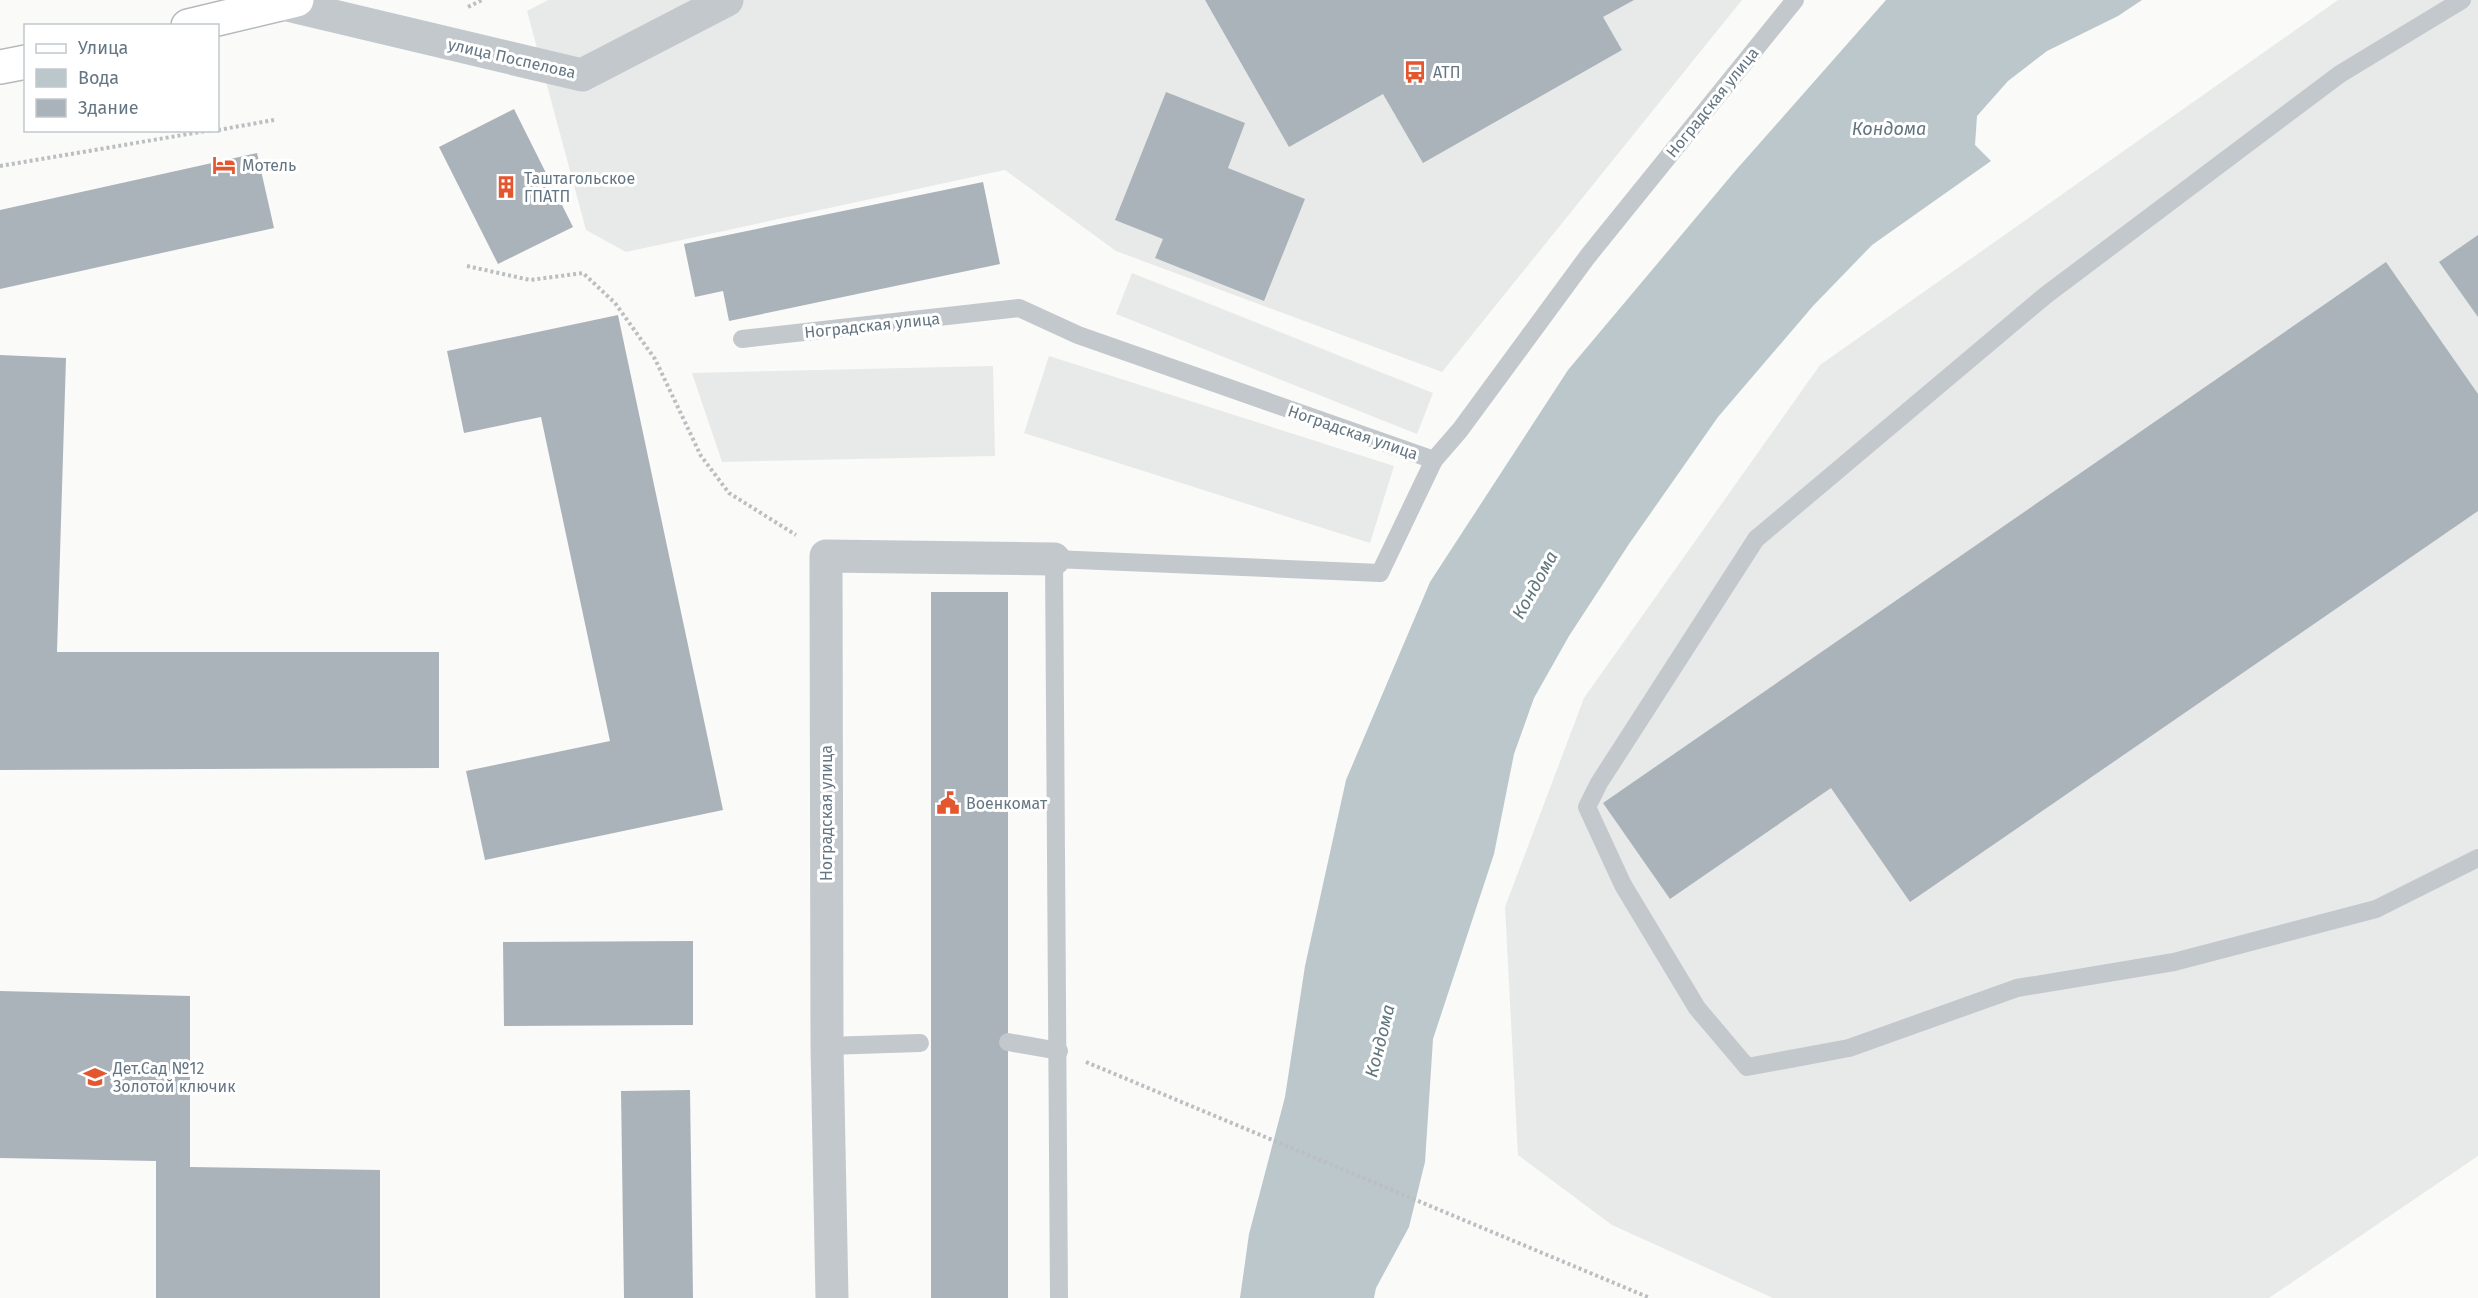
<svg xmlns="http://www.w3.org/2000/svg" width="2478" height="1298" viewBox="0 0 2478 1298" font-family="'Fira Sans',sans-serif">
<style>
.built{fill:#e8e9e9}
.water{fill:#bbc7cb}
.building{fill:#aab3b9}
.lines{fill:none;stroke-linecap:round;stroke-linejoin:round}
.primary-casing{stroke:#b5babe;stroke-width:36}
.path{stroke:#bbbfc2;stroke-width:4;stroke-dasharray:3 3;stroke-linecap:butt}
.service{stroke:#c3c8cc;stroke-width:18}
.minor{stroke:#c3c8cc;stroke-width:33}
.primary{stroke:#fff;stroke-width:33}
.labels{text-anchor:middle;stroke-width:6;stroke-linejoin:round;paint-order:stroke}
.street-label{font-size:16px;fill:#657683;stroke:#fff}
.poi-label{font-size:16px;fill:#657683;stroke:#fff;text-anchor:start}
.water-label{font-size:18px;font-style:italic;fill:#60757c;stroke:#fff}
</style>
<rect width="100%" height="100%" fill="#fafaf8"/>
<g class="built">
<polygon points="548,0 1742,0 1442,372 1116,251 1005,170 626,252 586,230 527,11"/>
<polygon points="2338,0 2478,0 2478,1156 2269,1298 1773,1298 1612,1225 1518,1155 1505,907 1584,698 1820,365"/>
<polygon points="1132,273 1433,393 1417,434 1116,314"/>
<polygon points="1049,356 1394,466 1370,543 1024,433"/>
<polygon points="993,366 995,456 722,462 692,373"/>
</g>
<polygon class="water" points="1886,0 2142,0 2118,16 2047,51 2008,81 1977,116 1975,145 1991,161 1872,245 1813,306 1718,417 1629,544 1569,636 1534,698 1514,754 1494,854 1433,1039 1425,1162 1409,1227 1376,1288 1374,1298 1240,1298 1249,1234 1285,1097 1305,966 1346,780 1430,582 1568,370 1736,170"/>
<g class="building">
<polygon points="1205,0 1634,0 1603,17 1622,50 1423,163 1383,94 1289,147"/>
<polygon points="1166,92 1245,123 1228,168 1305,199 1264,301 1155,258 1163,239 1115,220"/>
<polygon points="514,109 573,227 498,264 439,147"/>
<polygon points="257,153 274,228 0,289 0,210"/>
<polygon points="983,182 1000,264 729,321 723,291 695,297 684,244"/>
<polygon points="2478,235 2478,317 2439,262"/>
<polygon points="2386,262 2478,394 2478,511 1910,902 1831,788 1670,899 1603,803"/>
<polygon points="618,315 723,810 485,860 466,771 610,741 541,417 464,433 447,351"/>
<polygon points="0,355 66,358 57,652 439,652 439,768 0,770"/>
<rect x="931" y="592" width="77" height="706"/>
<polygon points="693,941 693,1025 504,1026 503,942"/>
<polygon points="0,991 190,996 190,1167 380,1170 380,1298 156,1298 156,1161 0,1158"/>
<polygon points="690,1090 693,1298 624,1298 621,1091"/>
</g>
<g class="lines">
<g class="primary-casing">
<g id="primary">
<polyline points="188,26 297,0"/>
<polyline points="0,67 26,62"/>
</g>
</g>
<g class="path">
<polyline points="468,7 482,0"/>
<polyline points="218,130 274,120"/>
<polyline points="0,166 212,130"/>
<polyline points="467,266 530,280 583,273 615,303 655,359 701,456 729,493 796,535"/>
<polyline points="1086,1062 1650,1298"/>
</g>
<g class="service">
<polyline points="2462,0 2340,74 2046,295 1756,539 1599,783 1587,807 1623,885 1697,1008 1747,1067 1849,1048 2017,988 2174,962 2376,909 2478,858"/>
<polyline points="742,339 1019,308 1078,335 1434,460 1460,430 1588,256 1795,0"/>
<polyline points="1008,1042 1059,1051"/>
<polyline points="827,1046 920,1043"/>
<polyline points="1059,1298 1054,559 1380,573 1434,460"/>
</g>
<g class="minor">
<polyline points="283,4 582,75 727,0"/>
<polyline points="832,1298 827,1046 826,556 1054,559"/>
</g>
<use href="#primary" class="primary"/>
</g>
<defs>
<g id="bus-bare" transform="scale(1.8)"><path d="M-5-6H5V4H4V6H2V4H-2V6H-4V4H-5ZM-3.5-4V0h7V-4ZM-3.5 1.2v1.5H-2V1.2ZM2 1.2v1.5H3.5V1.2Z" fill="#e4572e" stroke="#fff" stroke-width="2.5" paint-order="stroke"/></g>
<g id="hotel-bare" transform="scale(1.8)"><path d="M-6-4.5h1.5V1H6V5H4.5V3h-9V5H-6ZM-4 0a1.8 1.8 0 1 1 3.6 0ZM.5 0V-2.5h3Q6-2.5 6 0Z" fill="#e4572e" stroke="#fff" stroke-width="2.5" paint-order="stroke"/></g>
<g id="building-bare" transform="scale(1.8)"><path d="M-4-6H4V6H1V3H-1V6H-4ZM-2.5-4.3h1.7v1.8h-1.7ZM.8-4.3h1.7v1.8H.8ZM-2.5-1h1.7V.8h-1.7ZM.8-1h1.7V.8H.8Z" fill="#e4572e" stroke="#fff" stroke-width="2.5" paint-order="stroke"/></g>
<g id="civic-bare" transform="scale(1.8)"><path d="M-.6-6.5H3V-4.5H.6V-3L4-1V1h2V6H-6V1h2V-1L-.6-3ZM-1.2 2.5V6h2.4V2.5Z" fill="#e4572e" stroke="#fff" stroke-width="2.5" paint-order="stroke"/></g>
<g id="school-bare" transform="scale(1.8)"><path d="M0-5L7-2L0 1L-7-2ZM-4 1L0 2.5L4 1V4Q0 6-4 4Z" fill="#e4572e" stroke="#fff" stroke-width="2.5" paint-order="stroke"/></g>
</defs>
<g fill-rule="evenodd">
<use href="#bus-bare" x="1415" y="72"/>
<use href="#hotel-bare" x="224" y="165"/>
<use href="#building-bare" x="506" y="187"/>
<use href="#civic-bare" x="948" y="803"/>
<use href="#school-bare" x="95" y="1077"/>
</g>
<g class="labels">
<g class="street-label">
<text transform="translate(512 58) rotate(13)" y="6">улица Поспелова</text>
<text transform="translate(1712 102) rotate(-51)" y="6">Ноградская улица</text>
<text transform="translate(872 325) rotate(-6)" y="6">Ноградская улица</text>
<text transform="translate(1353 432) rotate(19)" y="6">Ноградская улица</text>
<text transform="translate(826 813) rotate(-90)" y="6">Ноградская улица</text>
</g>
<g class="poi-label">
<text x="1433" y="78">АТП</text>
<text x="242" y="171">Мотель</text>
<text x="524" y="184">Таштагольское<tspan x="524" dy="18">ГПАТП</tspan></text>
<text x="966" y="809">Военкомат</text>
<text x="113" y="1074">Дет.Сад №12<tspan x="113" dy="18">Золотой ключик</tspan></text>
</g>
<g class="water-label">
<text x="1889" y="135">Кондома</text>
<text transform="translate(1535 585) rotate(-61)" y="6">Кондома</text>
<text transform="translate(1380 1041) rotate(-76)" y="6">Кондома</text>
</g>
</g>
<rect x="24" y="24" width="195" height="108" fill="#ffffff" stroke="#c1c8cd" stroke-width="1.5"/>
<rect x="36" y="44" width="30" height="9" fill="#ffffff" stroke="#c1c8cd" stroke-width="1.5"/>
<text x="78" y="54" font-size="18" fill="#657683">Улица</text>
<rect x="36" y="69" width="30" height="18" fill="#bbc7cb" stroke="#c1c8cd" stroke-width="1.5"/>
<text x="78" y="84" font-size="18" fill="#657683">Вода</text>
<rect x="36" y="99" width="30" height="18" fill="#aab3b9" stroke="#c1c8cd" stroke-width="1.5"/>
<text x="78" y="114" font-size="18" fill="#657683">Здание</text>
</svg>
